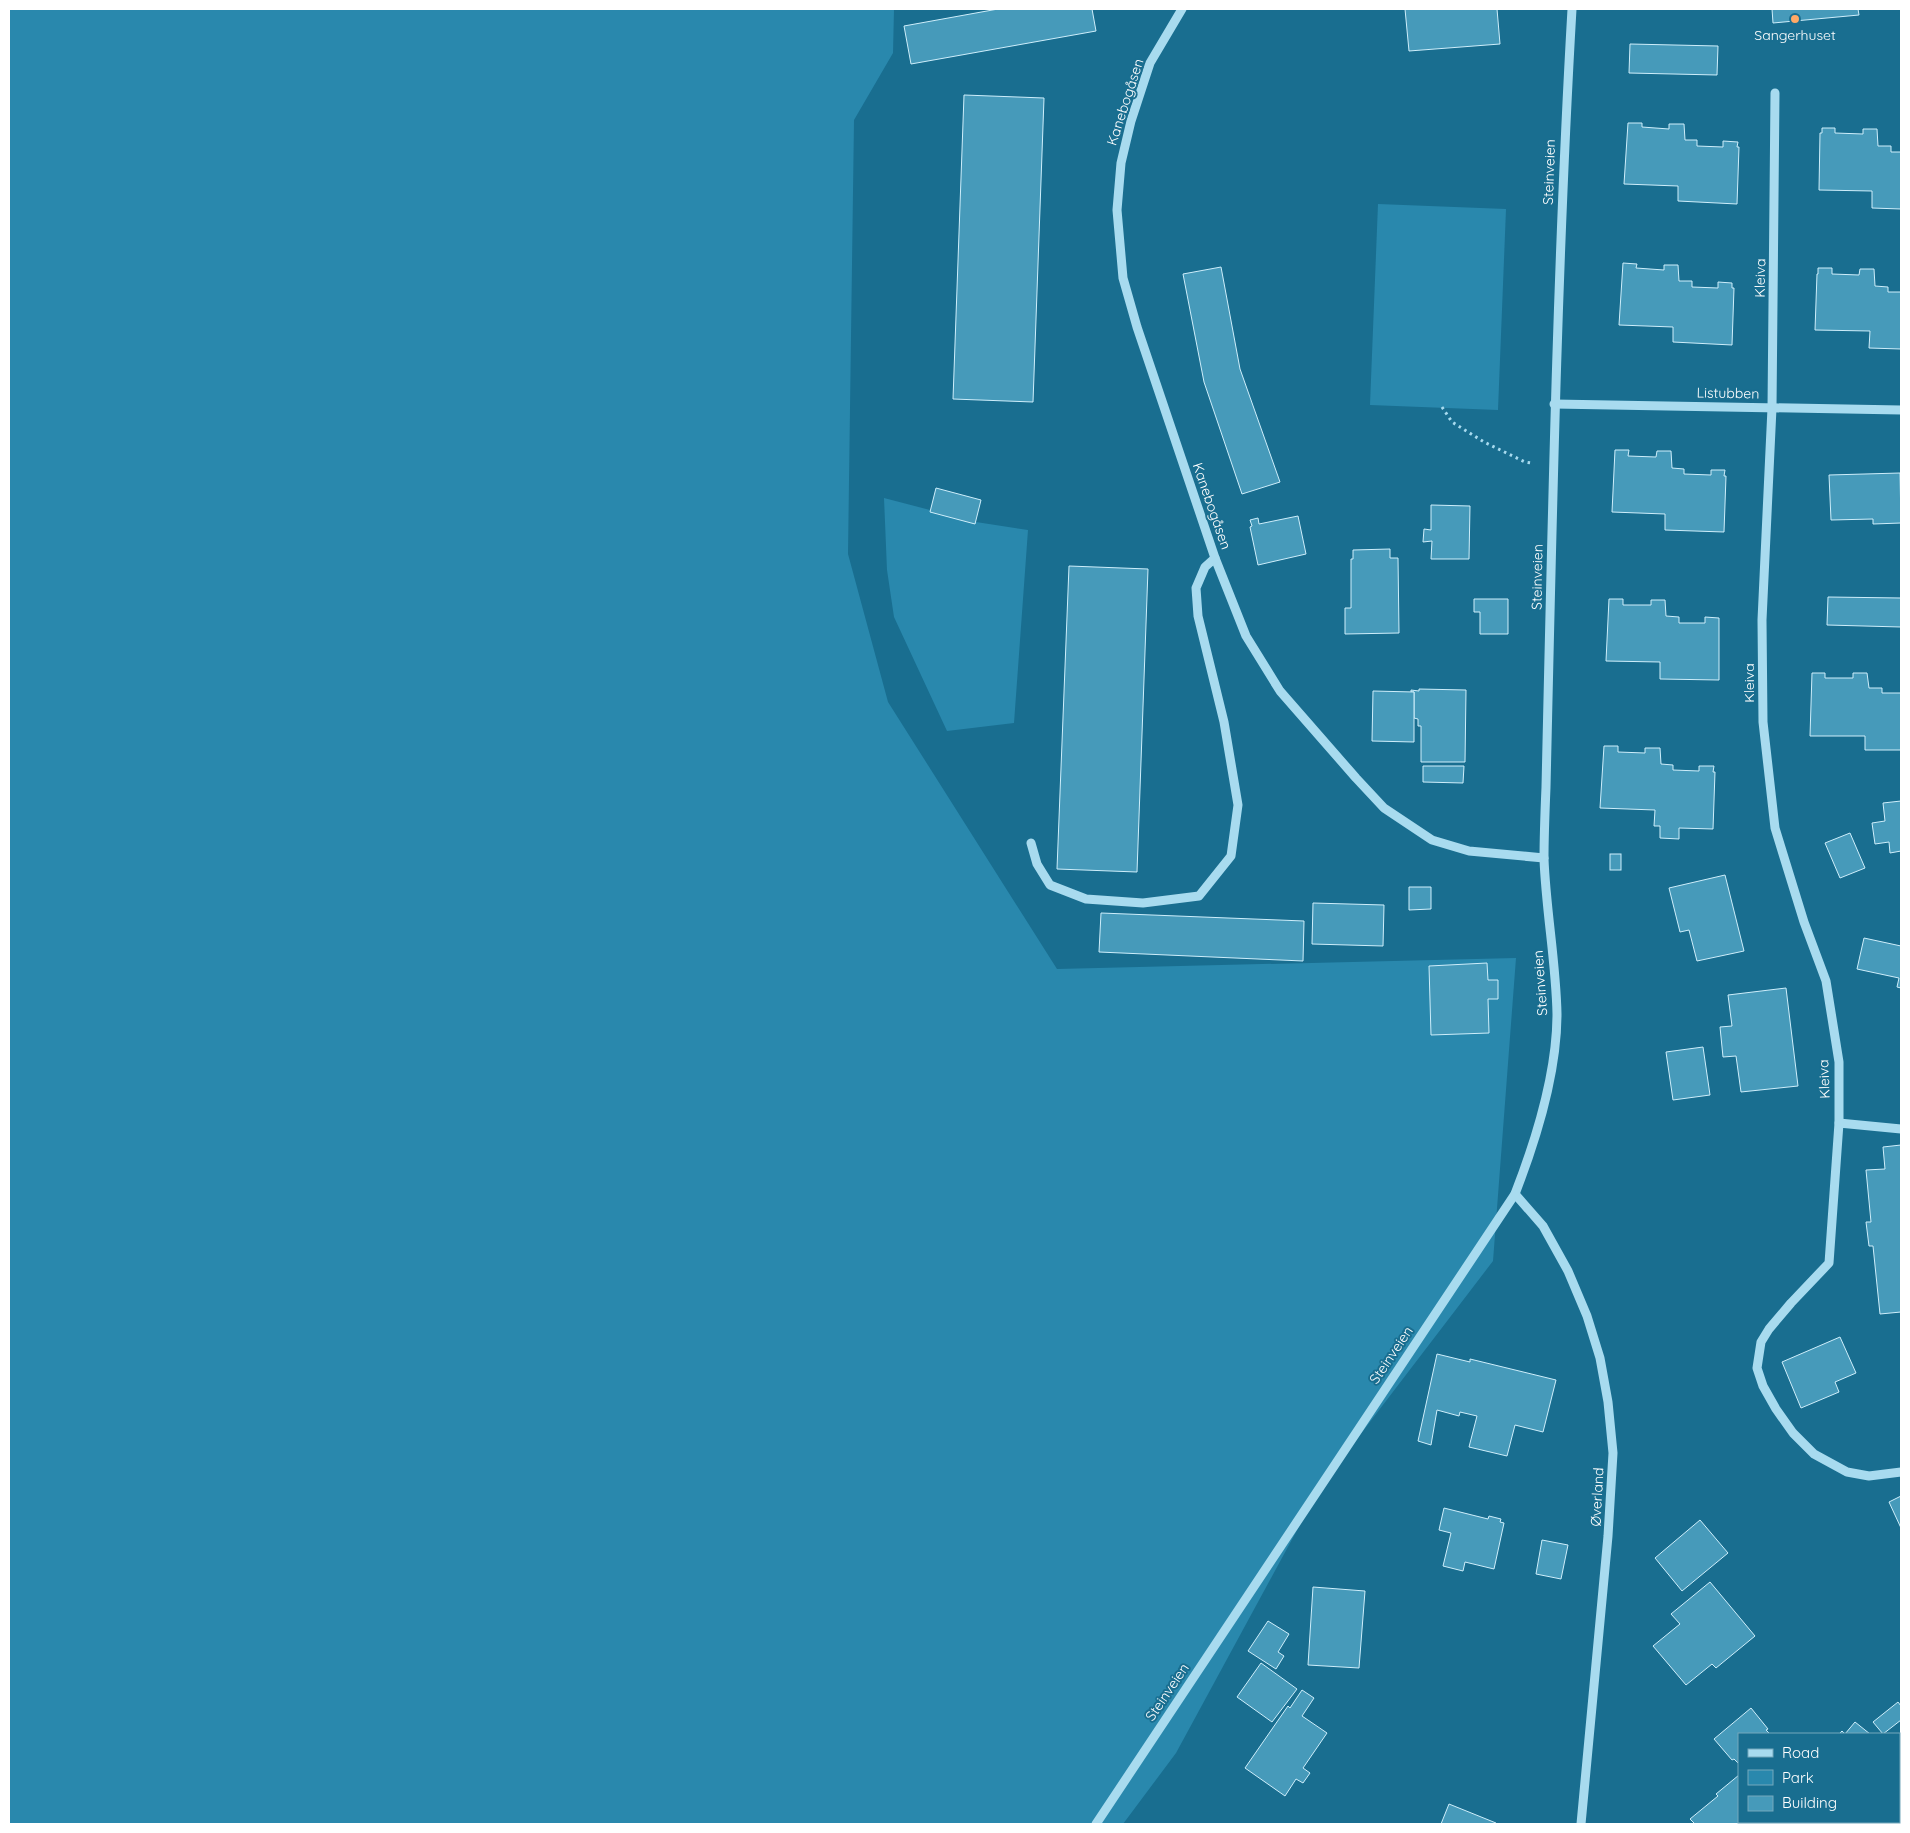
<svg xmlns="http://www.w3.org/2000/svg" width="1910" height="1833" viewBox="0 0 1910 1833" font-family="Quicksand,sans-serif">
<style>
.green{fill:#2988ad}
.building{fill:#469aba;stroke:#ceeefb}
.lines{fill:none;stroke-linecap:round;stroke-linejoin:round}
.path{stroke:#a8dbef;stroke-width:3;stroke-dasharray:2.5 4;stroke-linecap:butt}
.minor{stroke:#a8dbef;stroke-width:9}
.poi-dot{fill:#ffa966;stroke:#196e90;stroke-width:2}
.labels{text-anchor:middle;stroke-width:4;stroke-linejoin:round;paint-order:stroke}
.poi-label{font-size:14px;fill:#fff;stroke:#196e90}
.street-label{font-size:14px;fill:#fff;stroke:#196e90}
</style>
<rect width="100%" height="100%" fill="#196e90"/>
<g class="green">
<polygon points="9,9 894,9 893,53 854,120 848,554 888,702 1057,969 1516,958 1493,1261 1321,1486 1176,1753 1123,1824 9,1824"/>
<polygon points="1378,204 1506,209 1498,410 1370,405"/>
<polygon points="884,498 976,522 1028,530 1014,723 947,731 894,617 887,570"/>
</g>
<g class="building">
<polygon points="998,9 1092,9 1096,31 911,64 904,26"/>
<polygon points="1405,9 1497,9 1500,44 1409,51"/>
<polygon points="1772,9 1858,9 1859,15 1773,23"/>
<polygon points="1630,44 1718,46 1717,75 1629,73"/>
<polygon points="964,95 1044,98 1033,402 953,399"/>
<polygon points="1628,123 1642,123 1642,127 1669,129 1669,124 1684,124 1685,140 1697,140 1697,146 1723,147 1723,141 1738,142 1737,147 1739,147 1737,204 1678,201 1678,186 1624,184"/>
<polygon points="1822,128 1835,128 1835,133 1863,134 1863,129 1877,129 1878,146 1891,146 1891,152 1901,152 1901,209 1872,208 1872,191 1819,190 1820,133 1822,133"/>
<polygon points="1623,263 1637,264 1636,268 1664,270 1664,265 1678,265 1679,281 1692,281 1692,287 1718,288 1718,282 1732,283 1732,288 1734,288 1732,345 1673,342 1673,327 1619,325"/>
<polygon points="1221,267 1240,369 1280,482 1242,494 1204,382 1183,274"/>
<polygon points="1818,268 1832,268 1832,274 1859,275 1860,269 1874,269 1875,286 1888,287 1888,292 1901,292 1901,349 1869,348 1870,331 1815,330 1817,274 1818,274"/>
<polygon points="1615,450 1629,450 1628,456 1656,457 1657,451 1671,451 1672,468 1684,469 1684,474 1711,475 1711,470 1725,470 1724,476 1726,476 1724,532 1665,530 1665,514 1612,512"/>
<polygon points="1900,473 1901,523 1873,524 1873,519 1831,520 1829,475"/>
<polygon points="936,488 981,500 975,524 930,512"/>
<polygon points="1431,505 1470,506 1469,559 1431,559 1432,541 1423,542 1424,529 1431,530"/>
<polygon points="1298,516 1306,554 1258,565 1250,527 1252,526 1250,520 1258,518 1259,524"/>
<polygon points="1390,549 1390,558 1398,558 1399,633 1345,634 1345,608 1351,608 1351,559 1353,559 1353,550"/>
<polygon points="1069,566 1148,569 1137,872 1057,869"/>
<polygon points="1828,597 1901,598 1901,627 1827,625"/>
<polygon points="1474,599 1508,599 1508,634 1480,634 1480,612 1474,612"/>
<polygon points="1609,599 1623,599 1623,605 1651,605 1651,600 1665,600 1666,616 1679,617 1679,623 1705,623 1705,617 1719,618 1719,680 1660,679 1660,662 1606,661"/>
<polygon points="1812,673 1825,673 1825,678 1853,678 1853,673 1867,673 1869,688 1882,688 1882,693 1901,693 1901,750 1865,750 1865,736 1810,736"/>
<polygon points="1419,689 1466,690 1465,762 1421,762 1421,726 1418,726 1418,719 1414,718 1414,692 1411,692 1411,690 1419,691"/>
<polygon points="1373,691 1414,692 1414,742 1372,741"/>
<polygon points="1604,746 1618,746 1618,752 1645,753 1645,748 1660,748 1661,764 1673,765 1673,770 1699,771 1699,766 1714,766 1713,772 1715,772 1713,829 1679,828 1679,839 1660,838 1660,826 1654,826 1655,810 1600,808"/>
<polygon points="1423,766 1464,766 1463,783 1423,782"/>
<polygon points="1901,801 1901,851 1890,853 1889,842 1875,844 1872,823 1885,821 1883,803"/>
<polygon points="1850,833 1865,868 1840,878 1825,843"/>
<rect x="1610" y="854" width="11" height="16"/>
<polygon points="1725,875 1744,951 1697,961 1689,930 1680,932 1669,888"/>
<polygon points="1409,887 1431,887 1431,909 1409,910"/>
<polygon points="1313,903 1384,905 1383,946 1312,944"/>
<polygon points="1101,913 1304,921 1303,961 1099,952"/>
<polygon points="1864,938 1901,946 1901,988 1897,987 1899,978 1857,969"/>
<polygon points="1487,963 1488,980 1498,980 1498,999 1488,999 1489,1033 1431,1035 1429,966"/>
<polygon points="1786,988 1798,1086 1741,1092 1736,1056 1723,1057 1720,1027 1732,1026 1728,995"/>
<polygon points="1703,1047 1710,1095 1673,1100 1666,1052"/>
<polygon points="1901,1145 1901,1312 1880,1314 1873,1246 1869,1246 1866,1222 1871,1222 1866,1170 1885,1169 1883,1147"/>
<polygon points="1840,1337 1856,1373 1835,1382 1839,1392 1801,1408 1782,1362"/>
<polygon points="1437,1354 1470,1362 1470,1359 1556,1380 1543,1432 1515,1425 1507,1456 1469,1447 1477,1416 1460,1412 1459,1416 1437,1410 1431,1445 1418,1441"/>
<polygon points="1901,1496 1901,1528 1889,1502"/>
<polygon points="1444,1508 1488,1519 1489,1516 1501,1519 1500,1522 1504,1523 1494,1569 1465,1562 1463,1571 1443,1566 1451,1533 1439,1530"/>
<polygon points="1700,1520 1728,1553 1682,1591 1655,1558"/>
<polygon points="1542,1540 1568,1545 1561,1579 1536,1574"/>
<polygon points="1710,1582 1755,1636 1716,1668 1712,1664 1686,1685 1653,1646 1680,1624 1671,1614"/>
<polygon points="1313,1587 1365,1591 1359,1668 1308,1665"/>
<polygon points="1268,1621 1289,1634 1278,1652 1284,1656 1276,1669 1248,1651"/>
<polygon points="1261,1663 1297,1689 1272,1722 1237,1697"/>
<polygon points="1302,1690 1314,1698 1302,1716 1327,1733 1303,1768 1310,1773 1303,1783 1296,1779 1285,1796 1245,1768 1288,1706 1290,1708"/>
<polygon points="1898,1702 1901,1706 1901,1720 1883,1734 1873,1722"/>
<polygon points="1751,1708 1768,1729 1766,1730 1770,1734 1739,1734 1739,1764 1734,1759 1732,1760 1714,1739"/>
<polygon points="1855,1722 1870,1734 1839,1734 1842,1731 1845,1734"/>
<polygon points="1739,1775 1739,1822 1769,1822 1766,1824 1695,1824 1690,1819 1718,1796 1716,1794"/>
<polygon points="1449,1804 1496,1823 1496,1824 1441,1824"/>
</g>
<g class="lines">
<polyline class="path" points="1442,407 1452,422 1484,442 1525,462 1531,463"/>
<g class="minor">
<polyline points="1182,9 1150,63 1131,121 1121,163 1117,210 1123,278 1137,327 1215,558 1246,636 1280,691 1356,778 1384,808 1432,840 1469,851 1544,858"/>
<polyline points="1775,93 1772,408 1762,620 1763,722 1775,828 1804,922 1826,981 1839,1062 1839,1123 1829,1263 1791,1303 1769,1329 1761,1342 1757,1368 1763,1386 1776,1409 1793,1433 1814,1454 1847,1472 1869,1476 1901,1472"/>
<polyline points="1554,404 1901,410"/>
<polyline points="1031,843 1037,864 1050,885 1086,899 1143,903 1199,896 1231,856 1238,805 1224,722 1198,616 1196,588 1205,567 1215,558"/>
<polyline points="1839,1123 1901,1129"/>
<polyline points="1515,1194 1543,1226 1568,1271 1587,1316 1600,1358 1608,1402 1613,1453 1608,1536 1581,1824"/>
<path d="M1096 1824 1515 1194C1536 1140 1557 1073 1557 1014 1556 962 1546 911 1544 859 1544 835 1545 811 1546 787 1552 527 1557 268 1572 9"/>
</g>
</g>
<circle class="poi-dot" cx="1795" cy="19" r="5"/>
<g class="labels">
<g class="poi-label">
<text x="1795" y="40">Sangerhuset</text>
</g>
<g class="street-label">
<text transform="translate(1125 102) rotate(-72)" y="5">Kanebogåsen</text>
<text transform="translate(1549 172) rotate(-88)" y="5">Steinveien</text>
<text transform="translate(1760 278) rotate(-89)" y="5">Kleiva</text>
<text transform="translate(1728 393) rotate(1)" y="5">Listubben</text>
<text transform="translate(1212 506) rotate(71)" y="5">Kanebogåsen</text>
<text transform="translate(1537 577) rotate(-89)" y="5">Steinveien</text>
<text transform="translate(1749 683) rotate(-90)" y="5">Kleiva</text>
<text transform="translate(1540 983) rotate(-94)" y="5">Steinveien</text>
<text transform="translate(1824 1079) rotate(-92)" y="5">Kleiva</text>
<text transform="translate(1391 1355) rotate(-56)" y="5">Steinveien</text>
<text transform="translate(1597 1497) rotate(-87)" y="5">Øverland</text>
<text transform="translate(1167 1692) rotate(-56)" y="5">Steinveien</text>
</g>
</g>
<rect width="1910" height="1833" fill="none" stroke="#ffffff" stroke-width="20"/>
<rect x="1738" y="1733" width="162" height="90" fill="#196e90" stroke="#75a8bc"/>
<rect x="1748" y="1749" width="25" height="8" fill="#a8dbef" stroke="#75a8bc"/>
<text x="1782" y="1758" font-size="15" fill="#ffffff">Road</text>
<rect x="1748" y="1770" width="25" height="15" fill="#2988ad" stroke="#75a8bc"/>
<text x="1782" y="1783" font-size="15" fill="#ffffff">Park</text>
<rect x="1748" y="1796" width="25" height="15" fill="#469aba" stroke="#75a8bc"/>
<text x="1782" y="1808" font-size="15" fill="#ffffff">Building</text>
</svg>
